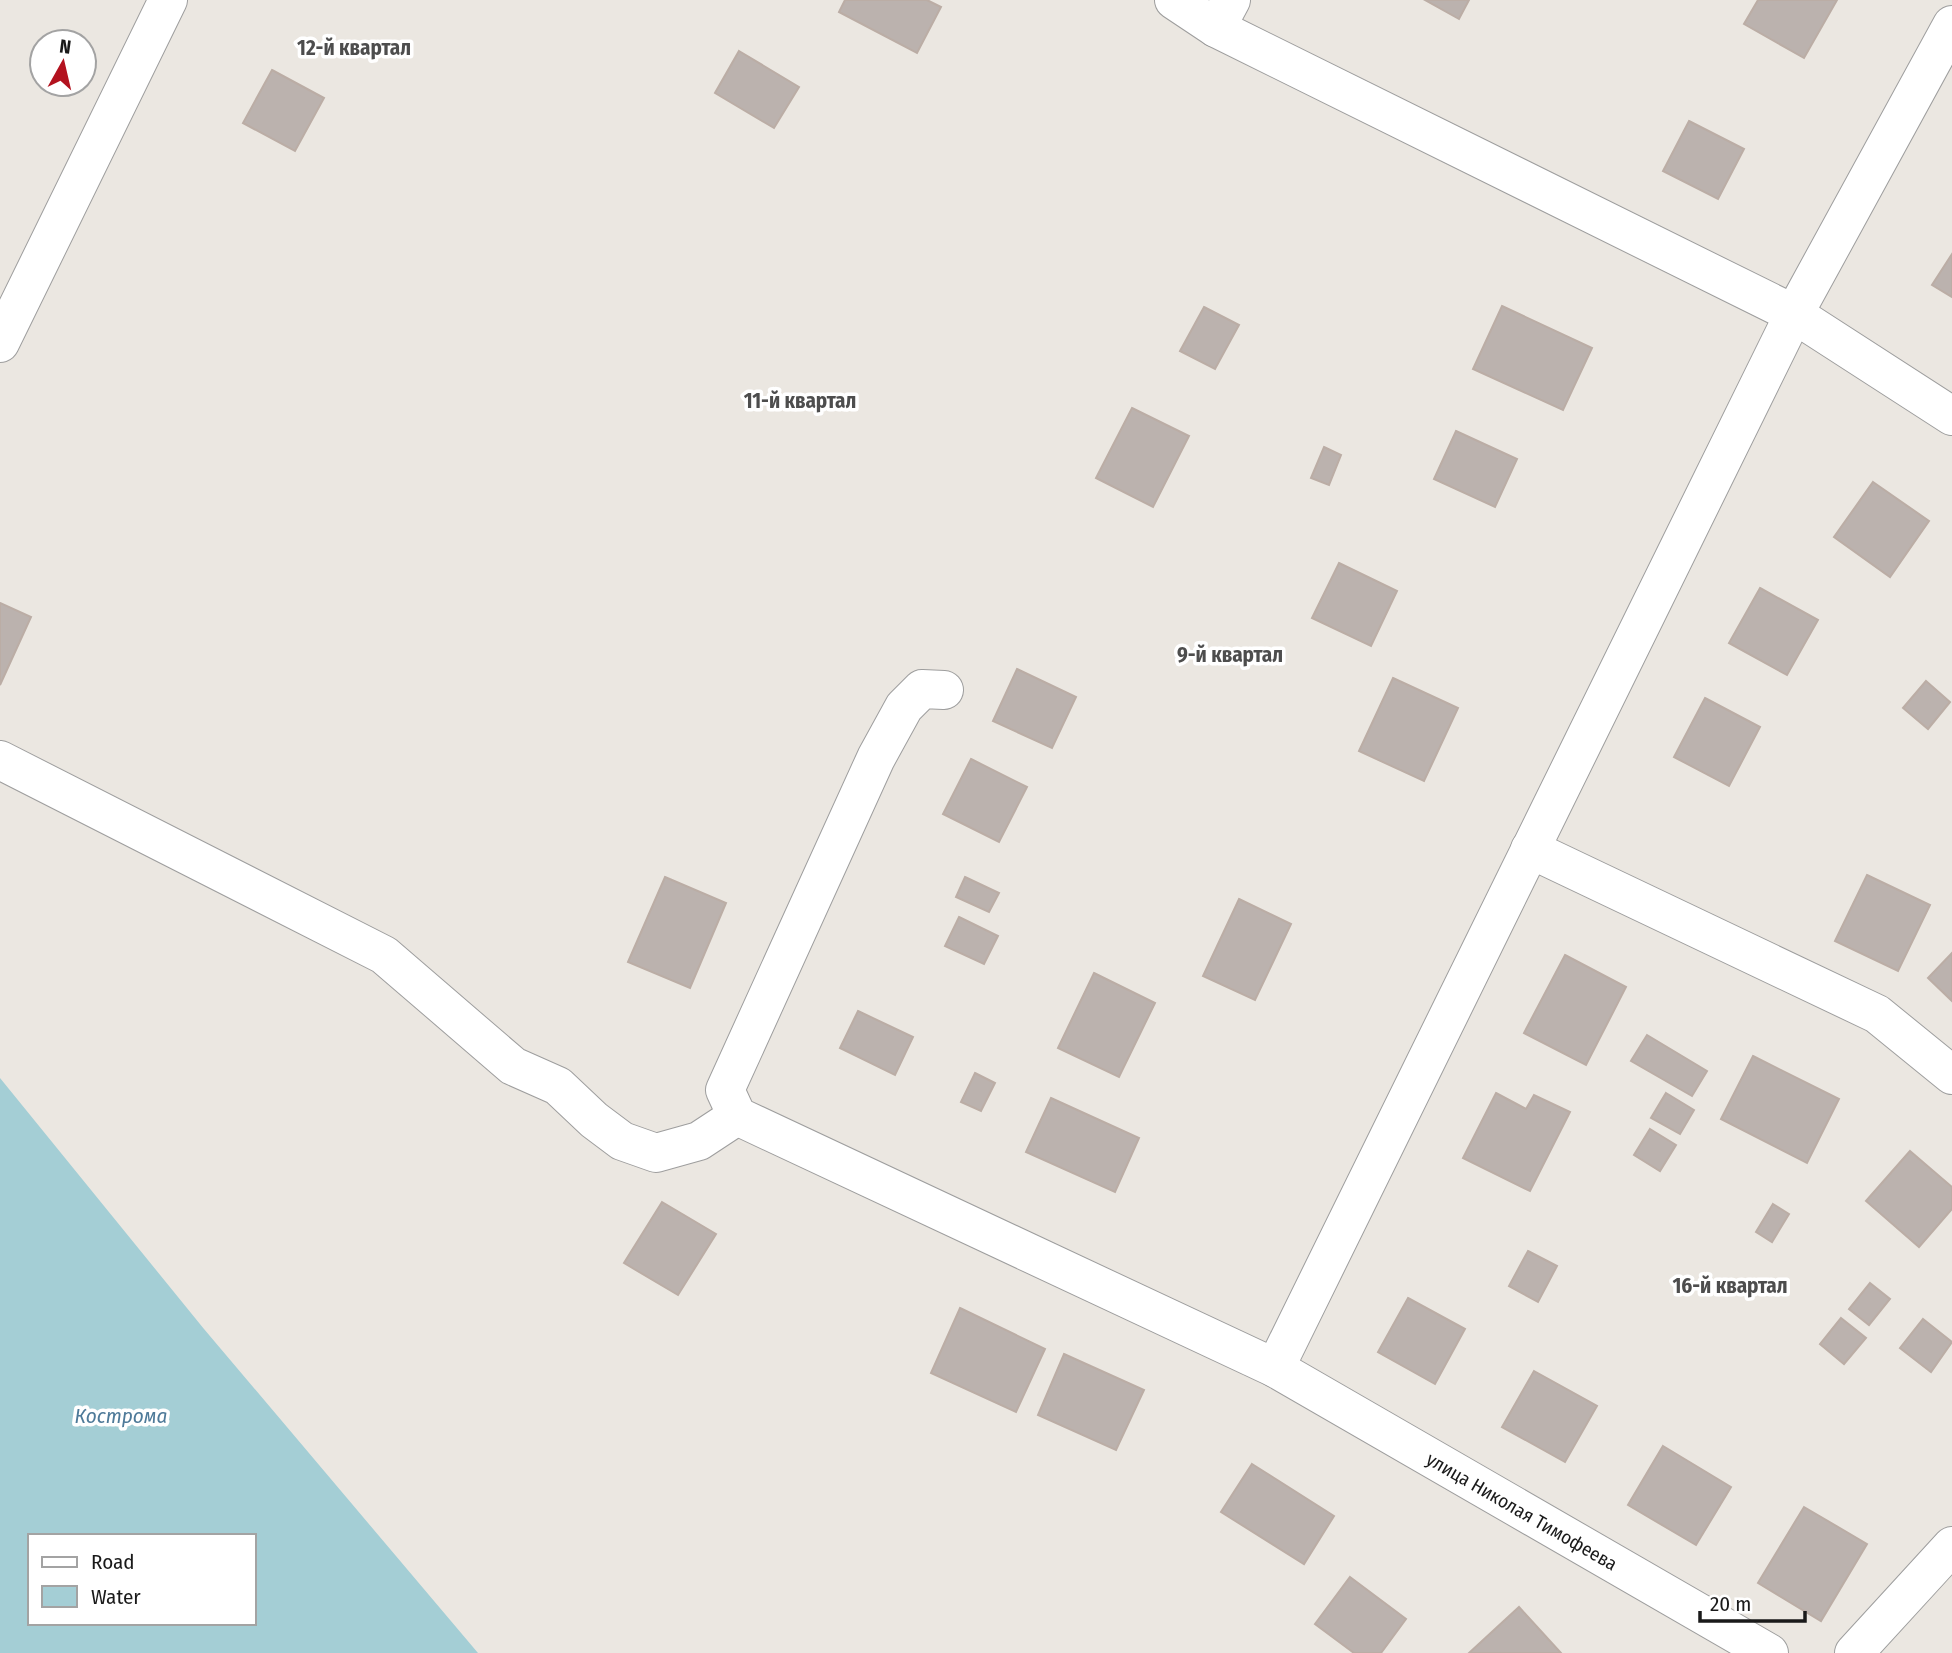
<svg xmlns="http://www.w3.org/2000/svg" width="1952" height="1653" viewBox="0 0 1952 1653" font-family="'Fira Sans Condensed',sans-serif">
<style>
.water{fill:#a4ced5;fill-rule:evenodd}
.building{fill:#bbb2ae;stroke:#bbada5;stroke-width:2}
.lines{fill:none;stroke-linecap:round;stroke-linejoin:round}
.minor-casing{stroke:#9e9e9e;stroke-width:40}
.minor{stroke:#fff;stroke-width:38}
.labels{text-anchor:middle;stroke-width:7;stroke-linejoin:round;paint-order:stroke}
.street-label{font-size:19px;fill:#1a1a1a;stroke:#fff}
.neighbourhood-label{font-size:21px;font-weight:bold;fill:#4d4d4d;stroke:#fff}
.water-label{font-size:21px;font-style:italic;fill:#4e7a99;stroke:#fff}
</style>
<rect width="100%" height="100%" fill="#ebe7e1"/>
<path class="water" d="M0 1078 204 1329 478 1653H0ZM30 1536H254V1623H30Z"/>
<g class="building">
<polygon points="845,0 927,0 941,7 917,53 839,12"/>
<polygon points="1425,0 1469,0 1459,19"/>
<polygon points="1758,0 1837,0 1804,58 1744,24"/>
<polygon points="739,51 799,87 774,128 715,93"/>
<polygon points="272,70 324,98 295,151 243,123"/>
<polygon points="1689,121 1744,149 1718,199 1663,171"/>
<polygon points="1952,254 1952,297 1932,285"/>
<polygon points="1502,306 1592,348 1563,410 1473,369"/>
<polygon points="1204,307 1239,325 1215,369 1180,351"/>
<polygon points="1132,408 1189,436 1153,507 1096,478"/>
<polygon points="1456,431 1517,459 1495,507 1434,479"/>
<polygon points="1324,447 1341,455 1329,485 1311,478"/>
<polygon points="1873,482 1929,521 1890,577 1834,537"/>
<polygon points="1339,563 1397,591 1371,646 1312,618"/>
<polygon points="1760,588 1818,620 1787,675 1729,643"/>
<polygon points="0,603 31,617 0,685"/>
<polygon points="1017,669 1076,697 1052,748 993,721"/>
<polygon points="1393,678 1458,708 1424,781 1359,751"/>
<polygon points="1926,681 1950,702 1928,729 1903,708"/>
<polygon points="1705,698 1760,727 1729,786 1674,757"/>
<polygon points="971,759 1027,787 999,842 943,814"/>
<polygon points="1867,875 1930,905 1898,971 1835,941"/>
<polygon points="665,877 726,903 690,988 628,962"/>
<polygon points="965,877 999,893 989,912 956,897"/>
<polygon points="1239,899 1291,924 1255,1000 1203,976"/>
<polygon points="959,917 998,936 984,964 945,946"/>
<polygon points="1952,953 1952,1001 1928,978"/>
<polygon points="1565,955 1626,987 1586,1065 1524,1033"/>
<polygon points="1094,973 1155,1003 1119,1077 1058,1048"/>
<polygon points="858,1011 913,1037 895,1075 840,1048"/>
<polygon points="1647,1035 1707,1071 1692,1096 1631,1061"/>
<polygon points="1753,1056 1839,1099 1807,1163 1721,1119"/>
<polygon points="975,1073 995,1083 981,1111 961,1102"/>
<polygon points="1496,1093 1526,1109 1534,1095 1570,1112 1530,1191 1463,1158"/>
<polygon points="1666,1093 1694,1110 1680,1134 1651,1118"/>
<polygon points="1051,1098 1139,1138 1115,1192 1026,1152"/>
<polygon points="1650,1129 1676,1145 1660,1171 1634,1155"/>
<polygon points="1910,1151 1952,1187 1952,1209 1919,1247 1866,1201"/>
<polygon points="662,1202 716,1234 678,1295 624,1263"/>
<polygon points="1773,1204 1789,1214 1772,1242 1756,1232"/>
<polygon points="1528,1251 1557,1266 1538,1302 1509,1286"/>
<polygon points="1870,1283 1890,1299 1869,1325 1849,1309"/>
<polygon points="1408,1298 1465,1329 1435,1384 1378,1352"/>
<polygon points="960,1308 1045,1349 1016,1412 931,1373"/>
<polygon points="1841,1318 1866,1338 1844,1364 1820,1344"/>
<polygon points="1923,1319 1952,1342 1931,1372 1900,1348"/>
<polygon points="1064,1354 1144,1390 1116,1450 1038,1415"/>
<polygon points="1534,1371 1597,1406 1565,1462 1502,1427"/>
<polygon points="1663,1446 1731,1487 1696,1545 1628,1505"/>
<polygon points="1252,1464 1334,1516 1304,1564 1221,1512"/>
<polygon points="1804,1507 1867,1544 1821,1621 1758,1583"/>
<polygon points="1350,1577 1406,1619 1381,1653 1354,1653 1315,1624"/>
<polygon points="1519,1607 1561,1653 1469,1653"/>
</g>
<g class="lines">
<g class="minor-casing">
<g id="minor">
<polyline points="1174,0 1216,28"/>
<polyline points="1231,0 1216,28 1794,314 1952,416"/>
<polyline points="0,343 168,0"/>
<polyline points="944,690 922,689 904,707 876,758 725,1090 737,1116 1275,1368 1769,1653"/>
<polyline points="0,760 384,955 513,1066 558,1086 594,1120 622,1141 656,1153 699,1141 737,1116"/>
<polyline points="1530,849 1877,1014 1952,1075"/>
<polyline points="1275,1368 1794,314 1952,25"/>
<polyline points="1854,1653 1952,1546"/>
</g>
</g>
<use href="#minor" class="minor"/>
</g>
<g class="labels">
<g class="street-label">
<text transform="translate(1522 1511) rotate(30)" y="7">улица Николая Тимофеева</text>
</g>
<g class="neighbourhood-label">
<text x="354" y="55">12-й квартал</text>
<text x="800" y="408">11-й квартал</text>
<text x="1230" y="662">9-й квартал</text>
<text x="1730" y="1293">16-й квартал</text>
</g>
<g class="water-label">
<text x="121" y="1423">Кострома</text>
</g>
</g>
<rect x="28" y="1534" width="228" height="91" fill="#ffffff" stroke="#a3a3a3" stroke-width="2"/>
<rect x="42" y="1557" width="35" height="10" fill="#ffffff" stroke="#a3a3a3" stroke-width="2"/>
<text x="91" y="1569" font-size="21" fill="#1a1a1a">Road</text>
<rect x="42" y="1586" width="35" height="21" fill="#a4ced5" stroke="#a3a3a3" stroke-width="2"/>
<text x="91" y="1604" font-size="21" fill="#1a1a1a">Water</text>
<g transform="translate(63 63) rotate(8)"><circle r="33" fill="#ffffff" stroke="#a3a3a3" stroke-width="2"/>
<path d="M0-5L12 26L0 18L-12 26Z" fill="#b3121f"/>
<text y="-10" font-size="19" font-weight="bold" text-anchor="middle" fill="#1a1a1a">N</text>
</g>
<path d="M1700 1611v10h105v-10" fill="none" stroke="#1a1a1a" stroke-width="3.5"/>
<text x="1710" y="1611" font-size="21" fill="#1a1a1a" stroke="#ffffff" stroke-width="5" paint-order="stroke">20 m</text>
</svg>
